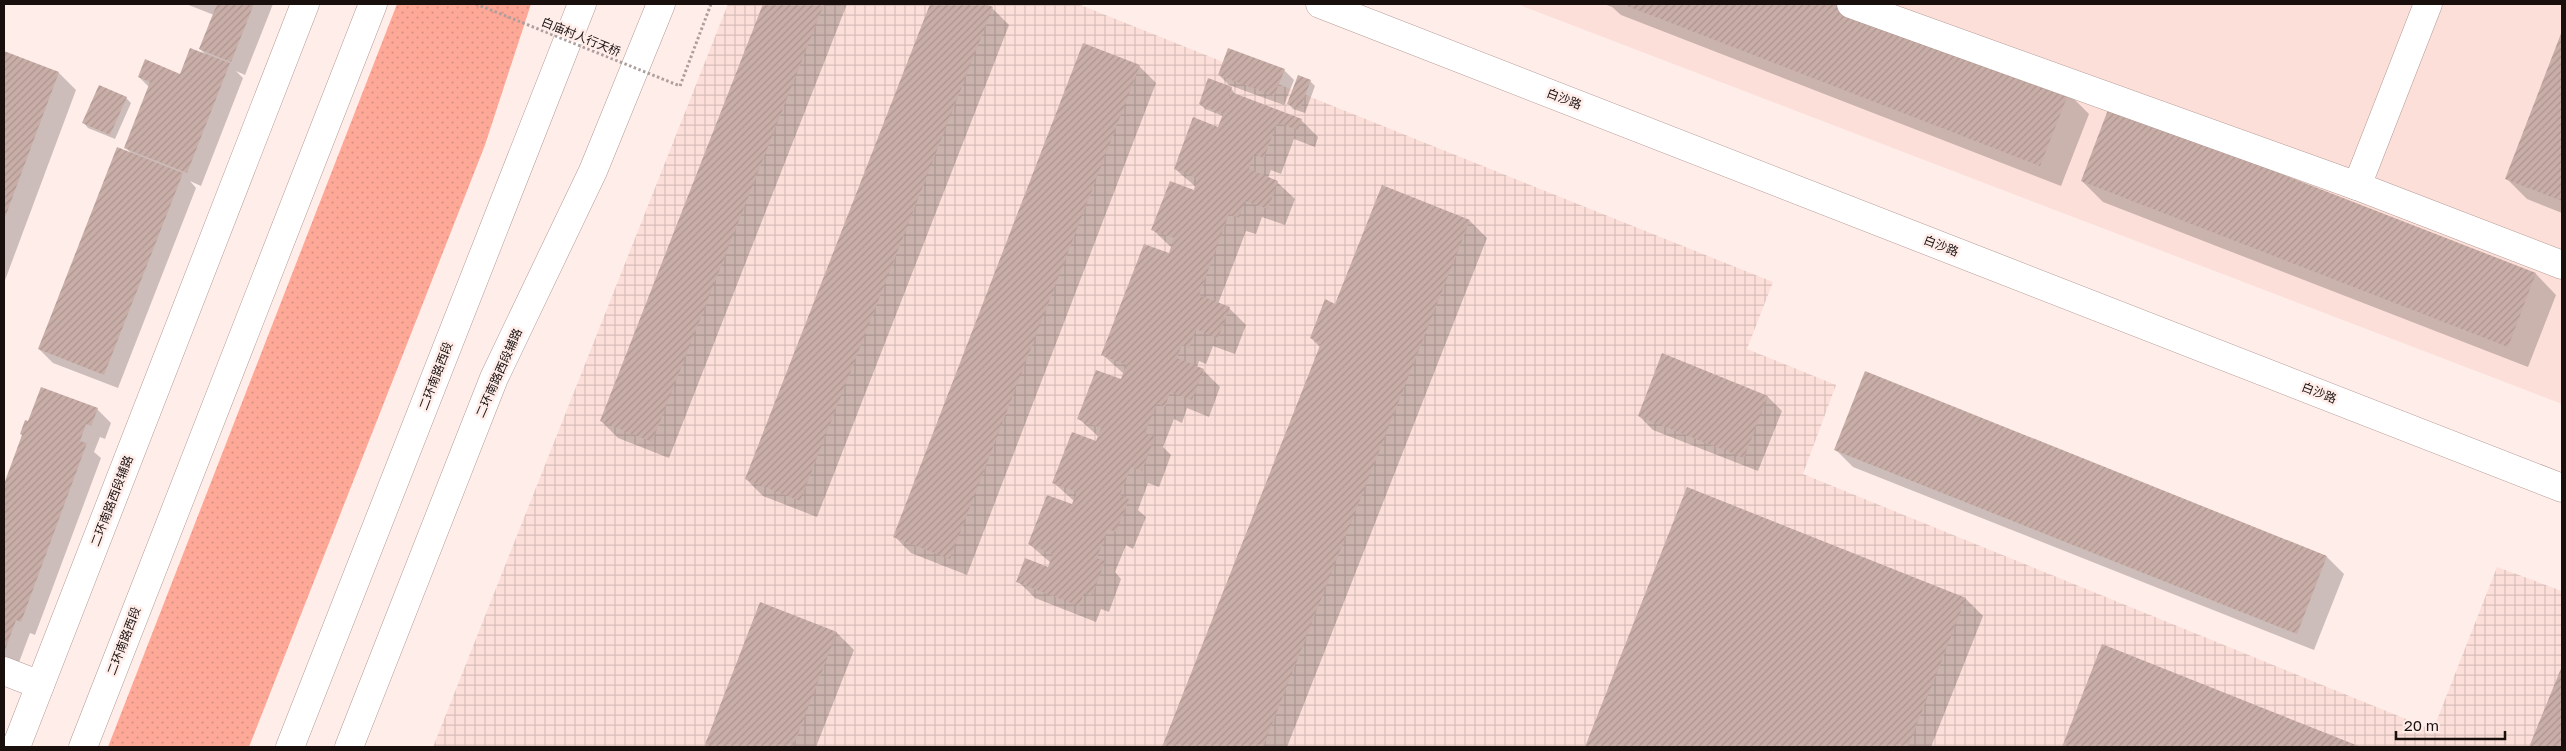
<svg xmlns="http://www.w3.org/2000/svg" width="2566" height="751" viewBox="0 0 2566 751" font-family="'Golos Text','Noto Sans SC',sans-serif">
<style>
.built{fill:#fddfd9}
.industrial{fill:url(#industrial-grid)}
.grass{fill:url(#grass-dots)}
.shadow{fill:#0003}
.building{fill:url(#building-hatch)}
.lines{fill:none;stroke-linecap:round;stroke-linejoin:round}
.street-casing{stroke:#b49a94;stroke-width:29}
.secondary-casing{stroke:#b49a94;stroke-width:29}
.highway-casing{stroke:#b49a94;stroke-width:29}
.path{stroke:#ae9f9d;stroke-width:3;stroke-dasharray:2.5 2.5;stroke-linecap:butt}
.street{stroke:#fff;stroke-width:28}
.secondary{stroke:#fff;stroke-width:28}
.highway{stroke:#fff;stroke-width:28}
.path-bridge{stroke:#ae9f9d;stroke-width:3;stroke-dasharray:2.5 2.5;stroke-linecap:butt}
.labels{text-anchor:middle;stroke-width:5;stroke-linejoin:round;paint-order:stroke}
.street-label{font-size:12px;fill:#19100e;stroke:#ffedea}
</style>
<defs>
<pattern id="industrial-grid" width="8" height="8" patternUnits="userSpaceOnUse" patternTransform="scale(1.25)"><rect width="8" height="8" fill="#fddfd9"/><path d="M0 4h8M4 0v8" fill="none" stroke="#d8beb9"/></pattern>
<pattern id="grass-dots" width="8" height="8" patternUnits="userSpaceOnUse" patternTransform="scale(1.25)"><rect width="8" height="8" fill="#fea998"/><path d="M2 2h.1M6 6h.1" fill="none" stroke="#d99082" stroke-width="1.8" stroke-linecap="round"/></pattern>
<pattern id="building-hatch" width="6" height="6" patternUnits="userSpaceOnUse" patternTransform="scale(1.25)"><rect width="6" height="6" fill="#c9aea8"/><path d="M-1 1l2-2M0 6l6-6M5 7l2-2" fill="none" stroke="#ac958f"/></pattern>
</defs>
<rect width="100%" height="100%" fill="#ffedea"/>
<polygon class="built" points="1517,4 2562,4 2562,404"/>
<polygon class="industrial" points="728,4 1078,4 1773,282 1747,349 1836,385 1803,474 2433,730 2497,567 2562,591 2562,747 433,747"/>
<polygon class="grass" points="397,4 531,4 485,145 249,747 108,747"/>
<g class="shadow">
<polygon points="186,4 273,4 245,75 236,71 243,78 201,186 190,181 196,188 118,388 53,363 39,349 132,154 126,148 149,87 139,77 181,75 207,56 200,49 214,15"/>
<polygon points="765,4 847,4 669,458 618,438 601,421"/>
<polygon points="931,4 982,4 992,8 1009,25 817,517 763,496 746,479"/>
<polygon points="1604,4 1838,4 2068,93 2089,114 2061,186 1621,15 1612,7"/>
<polygon points="2562,34 2562,213 2527,199 2507,179"/>
<polygon points="4,52 59,73 76,90 4,283"/>
<polygon points="1139,66 1156,83 967,575 911,553 894,536"/>
<polygon points="1284,70 1294,80 1284,105 1229,85 1219,75"/>
<polygon points="1310,81 1315,86 1305,113 1293,109 1289,104"/>
<polygon points="1231,88 1235,94 1301,120 1318,137 1315,147 1294,139 1281,174 1271,170 1268,178 1277,182 1295,199 1285,225 1262,217 1256,234 1246,231 1218,304 1229,308 1246,325 1235,354 1213,346 1206,364 1199,361 1197,367 1203,370 1220,387 1209,417 1187,408 1182,423 1174,419 1163,447 1171,455 1159,487 1148,483 1138,510 1146,517 1133,549 1126,545 1115,572 1121,579 1109,612 1101,609 1096,622 1035,598 1018,581 1049,568 1051,563 1029,544 1073,505 1074,501 1054,483 1097,443 1099,437 1079,419 1121,381 1124,374 1103,355 1169,254 1172,248 1153,230 1195,191 1196,187 1175,169 1218,128 1223,116 1205,109 1200,104"/>
<polygon points="126,98 131,103 115,139 88,128 84,123"/>
<polygon points="2082,181 2536,274 2556,295 2528,367 2103,202"/>
<polygon points="1470,221 1487,238 1287,747 1163,747 1320,347 1311,338 1336,305"/>
<polygon points="1768,397 1782,411 1758,471 1653,430 1639,416"/>
<polygon points="97,409 111,423 105,439 100,437 94,452 101,458 35,635 30,633 18,665 4,660 4,488 29,422"/>
<polygon points="1836,450 2327,557 2344,574 2314,650 1853,467"/>
<polygon points="1688,489 1966,599 1983,616 1931,747 1586,747"/>
<polygon points="761,604 837,633 854,650 816,747 706,747"/>
<polygon points="2103,646 2358,747 2063,747"/>
<polygon points="2562,669 2562,747 2531,747"/>
</g>
<g class="building">
<polygon points="217,4 254,4 231,62 199,49"/>
<polygon points="763,4 824,4 652,442 600,421"/>
<polygon points="930,4 985,4 993,7 800,501 745,479"/>
<polygon points="1622,4 1841,4 2069,92 2040,166"/>
<polygon points="2562,31 2562,201 2505,179"/>
<polygon points="1083,43 1140,65 950,559 893,537"/>
<polygon points="190,48 230,63 187,173 124,148 150,82 138,77 145,59 180,74"/>
<polygon points="1228,48 1285,69 1274,96 1218,75"/>
<polygon points="4,51 59,72 4,220"/>
<polygon points="1298,75 1311,80 1300,109 1287,104"/>
<polygon points="1208,78 1232,87 1225,107 1231,92 1302,119 1298,130 1277,123 1264,158 1254,154 1249,169 1278,181 1268,209 1245,201 1239,218 1229,214 1199,295 1230,307 1218,338 1196,329 1189,348 1182,345 1177,358 1204,369 1192,400 1170,392 1165,407 1157,403 1145,433 1155,437 1142,471 1131,467 1120,495 1129,499 1116,532 1108,529 1097,558 1105,561 1092,596 1084,593 1079,606 1016,582 1025,558 1048,567 1053,554 1028,544 1047,495 1072,504 1077,492 1052,483 1072,432 1096,441 1101,428 1077,419 1096,370 1121,379 1126,365 1101,355 1144,244 1169,253 1174,238 1151,230 1170,181 1194,190 1198,178 1174,169 1193,117 1218,127 1223,114 1199,104"/>
<polygon points="99,85 127,97 110,135 82,123"/>
<polygon points="2109,107 2536,273 2508,347 2081,181"/>
<polygon points="117,147 183,173 104,375 38,349"/>
<polygon points="1382,185 1470,220 1263,747 1162,747 1321,343 1310,338 1325,299 1335,304"/>
<polygon points="1662,353 1768,396 1744,458 1638,416"/>
<polygon points="1865,371 2327,556 2297,634 1834,450"/>
<polygon points="41,387 98,408 91,426 86,424 80,441 87,443 21,622 16,620 4,653 4,484 22,435 20,434 25,420 28,421"/>
<polygon points="1687,487 1966,598 1908,747 1585,747"/>
<polygon points="760,602 837,632 793,747 704,747"/>
<polygon points="2102,644 2361,747 2062,747"/>
<polygon points="2562,666 2562,747 2529,747"/>
</g>
<g class="lines">
<g class="street-casing">
<g id="street">
<polyline points="1851,4 2357,186 2562,265"/>
<polyline points="2357,186 2428,4"/>
<polyline points="4,671 40,685"/>
<polyline points="16,747 305,4"/>
<polyline points="349,747 494,378 593,171 661,4"/>
</g>
</g>
<g class="secondary-casing">
<polyline id="secondary" points="1320,4 2562,488"/>
</g>
<g class="highway-casing">
<g id="highway">
<polyline points="83,747 373,4"/>
<polyline points="290,747 582,4"/>
</g>
</g>
<polyline class="path" points="680,86 711,4"/>
<use href="#street" class="street"/>
<use href="#secondary" class="secondary"/>
<use href="#highway" class="highway"/>
<polyline class="path-bridge" points="476,4 680,86"/>
</g>
<g class="labels">
<g class="street-label">
<text transform="translate(581 37) rotate(22)" y="4">白庙村人行天桥</text>
<text transform="translate(1564 99) rotate(21)" y="4">白沙路</text>
<text transform="translate(1941 246) rotate(21)" y="4">白沙路</text>
<text transform="translate(499 373) rotate(-66)" y="4">二环南路西段辅路</text>
<text transform="translate(436 376) rotate(-69)" y="4">二环南路西段</text>
<text transform="translate(2319 393) rotate(21)" y="4">白沙路</text>
<text transform="translate(112 501) rotate(-69)" y="4">二环南路西段辅路</text>
<text transform="translate(124 641) rotate(-69)" y="4">二环南路西段</text>
</g>
</g>
<rect width="2566" height="751" fill="none" stroke="#19100e" stroke-width="10"/>
<path d="M2396 731v8h109v-8" fill="none" stroke="#19100e" stroke-width="2.5"/>
<text x="2404" y="731" font-size="15" fill="#19100e" stroke="#ffedea" stroke-width="4" paint-order="stroke">20 m</text>
</svg>
